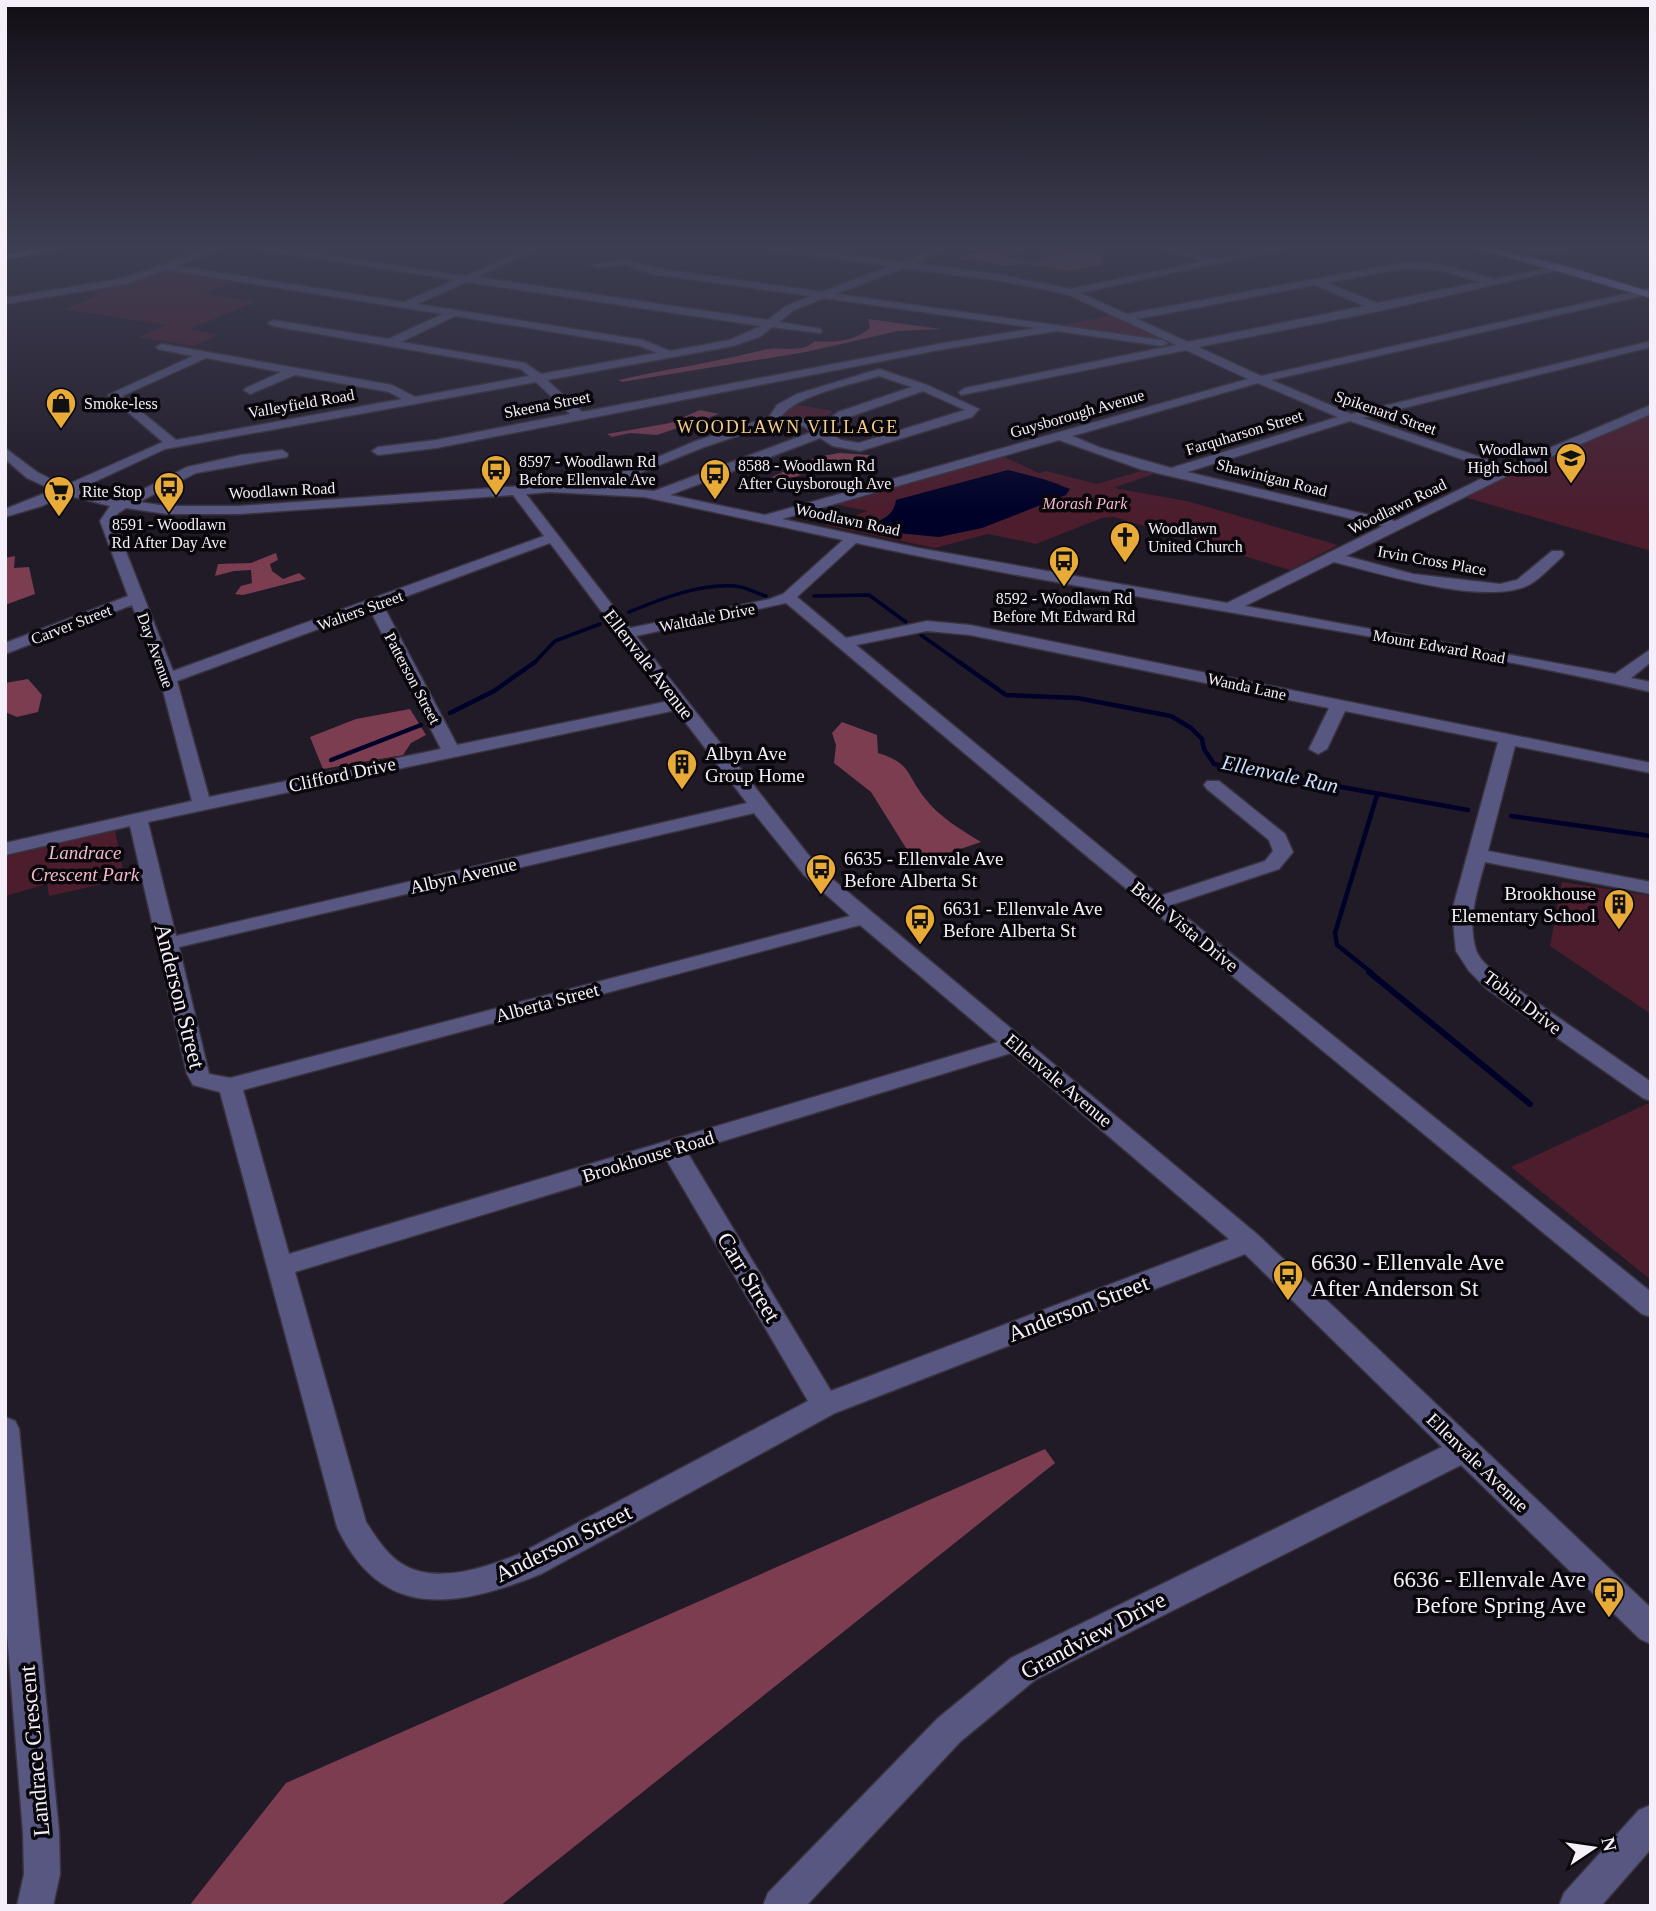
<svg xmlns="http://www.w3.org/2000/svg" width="1656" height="1911" viewBox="0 0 1656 1911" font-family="'Times New Roman',serif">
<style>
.green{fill:#4c1d2d;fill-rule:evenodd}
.forest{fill:#7c3d51}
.water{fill:#000129}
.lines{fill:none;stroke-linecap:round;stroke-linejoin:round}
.stream-far2{stroke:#000129;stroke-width:3.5}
.stream-far1{stroke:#000129;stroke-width:4.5}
.stream{stroke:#000129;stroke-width:6}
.minor-casing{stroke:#3a3440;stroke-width:3}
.major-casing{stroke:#3a3440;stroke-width:3}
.highway-casing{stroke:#3a3440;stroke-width:3}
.minor{fill:#575781;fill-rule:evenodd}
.major{fill:#9190e8;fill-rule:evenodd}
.highway{fill:#acaeed;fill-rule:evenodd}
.labels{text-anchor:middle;stroke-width:7;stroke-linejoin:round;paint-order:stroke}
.far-poi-label{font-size:16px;fill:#f4eff8;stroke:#09060c;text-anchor:start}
.far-street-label{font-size:16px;fill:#f4eff8;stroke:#09060c}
.far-park-label{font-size:16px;font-style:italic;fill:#f4b9c9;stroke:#09060c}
.far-neighbourhood-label{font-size:18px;letter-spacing:2px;fill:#f7cd87;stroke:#09060c}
.street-label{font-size:19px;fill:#f4eff8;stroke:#09060c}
.poi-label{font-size:19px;fill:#f4eff8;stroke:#09060c;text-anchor:start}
.park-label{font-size:19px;font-style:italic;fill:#f4b9c9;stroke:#09060c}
.water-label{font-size:21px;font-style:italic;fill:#cae0fe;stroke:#09060c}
.near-street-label{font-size:23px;fill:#f4eff8;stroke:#09060c}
.near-poi-label{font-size:23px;fill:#f4eff8;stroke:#09060c;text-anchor:start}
</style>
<rect width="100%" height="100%" fill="#211a27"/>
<g class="green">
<polygon points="174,271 231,282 202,294 255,302 189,329 218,335 194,346 139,337 166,325 63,309 94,297 97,291"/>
<polygon points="1112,315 1156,337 1150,339 1061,326"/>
<polygon points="793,404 833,411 820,424 778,415"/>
<polygon points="1651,409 1651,551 1464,497 1630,415"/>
<path d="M1004 457 1039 473 1046 471 1097 484 1141 471 1154 474 1113 488 1187 501 1338 545 1290 570 1114 517 1102 518 1036 544 988 534 935 548 824 525 868 511 833 504ZM1008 470 1060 484 1056 499C1018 511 903 545 869 527 881 518 894 517 896 500Z"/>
<polygon points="115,831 125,879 49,896 47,884 5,896 5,857 43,846"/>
<polygon points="1562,882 1651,896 1651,1014 1550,946"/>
<polygon points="1651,1102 1651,1280 1511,1167"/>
</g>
<g class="forest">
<polygon points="1009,247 1036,247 1006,257 1034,262 1048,256 1043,253 1071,250 1075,253 1096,251 1105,260 1101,265 1067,271 1027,264 1004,266 977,260 958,260 962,256"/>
<path d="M868 319 941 329 898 331 806 352 622 382 619 380C667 369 716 362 763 350 782 345 799 355 815 341 834 343 855 341 870 328Z"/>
<polygon points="700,410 719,414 657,435 630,433 612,437 607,434 670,423"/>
<polygon points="839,453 870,455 866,458 837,463 774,484 767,479 817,457"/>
<polygon points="276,553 278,560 270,564 272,571 283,579 299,573 306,579 243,595 235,594 241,586 252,583 251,570 234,571 215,576 218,564 251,563"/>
<polygon points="15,556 14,568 29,567 35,594 5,605 5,558"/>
<polygon points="28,679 42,695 38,712 17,717 5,712 5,683"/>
<polygon points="410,709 426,735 411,743 403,755 323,769 310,737 356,719"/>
<path d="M842 722 877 735 878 753C911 763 906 774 924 797 939 817 960 829 981 842L916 864 871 792 834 763 836 745 832 733Z"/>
<polygon points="1045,1449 1055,1463 500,1906 189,1906 286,1783"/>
</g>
<path class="water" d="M1008 470 1043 479 1070 489 1066 495 1056 499 982 528 939 537 887 532 869 527C881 519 894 517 896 500Z"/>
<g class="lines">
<g class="stream-far2">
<polyline points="814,596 869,595 906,622"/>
<path d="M629 612C661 599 700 583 735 586 746 587 756 593 766 596"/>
<polyline points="921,635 962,664"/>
<polyline points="533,664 555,641 600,624"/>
</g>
<g class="stream-far1">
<polyline points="959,662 1006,695 1077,698 1171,716 1191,728 1202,739 1204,749 1214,764 1468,810"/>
<polyline points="450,713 494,691 535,662"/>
<polyline points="331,760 421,725"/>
<polyline points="1511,816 1651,836"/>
<polyline points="1372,973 1337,945 1335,933 1377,795"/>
</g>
<polyline class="stream" points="1369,972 1530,1104"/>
<g class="minor-casing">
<g id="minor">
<path d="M212 247H225L177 266 404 302 455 280 248 247H269L465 276 531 247H542L477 277 768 320 786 306 811 296 652 274 626 265 596 268 591 265 627 259 654 268 822 292 890 266 771 250 767 247H789L901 262 940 247H951L914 263 1002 275 1070 289 1204 261 1158 247C1178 247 1197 258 1216 259 1241 260 1266 245 1292 247L1080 293 1127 314 1406 262 1439 264 1494 279 1562 265 1567 268 1379 311 1198 347 1261 376 1651 288V294L1271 380 1351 414 1651 341V347L1363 418 1507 466 1651 405V414L1513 473 1346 556 1413 574 1500 584 1517 580 1552 551H1562L1564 554 1562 557C1551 566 1538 582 1524 587 1479 604 1381 574 1334 562L1245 606 1615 674 1651 649V662L1631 678 1651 682V692C1387 632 1120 600 856 543L797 597 846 638 927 621 970 625 1651 763V773L1515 746 1488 851 1651 882V894L1485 862C1477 891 1467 921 1476 950 1480 962 1494 971 1503 979L1651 1082V1101L1643 1098 1487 989 1469 971 1456 951 1452 911 1498 742 1345 711 1327 749 1318 754 1309 749 1329 708 970 635 927 631 856 645 1160 896 1265 861 1273 851 1269 840 1207 789 1204 785 1207 781H1219L1285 834 1293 852 1279 869 1171 905 1651 1292V1317L1642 1314 1083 853 786 603 636 636 818 867 1258 1235 1651 1608V1644L1640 1639 1461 1465 1035 1680 961 1741 806 1906H763L768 1893 937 1719 1011 1658 1442 1447 1245 1254 835 1413 541 1574C458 1607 382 1623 337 1527L220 1092 193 1085 187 1074 130 826 5 855V843L192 801 160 679 132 605 5 654V643L128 596 100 521 110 506 66 495 42 506 5 517V509L53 490 27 478 5 459V448L37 472 64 486 163 442 108 395 193 356 158 349 156 347 162 344 392 385 415 397 529 376 521 369 273 326 268 323 273 320 388 339 443 314 166 270 126 284 5 304V298L124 278ZM903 268 1002 281 1067 294 1176 345 965 388 959 392 961 395 1186 350 1248 379 765 515 670 495 820 438 833 446 860 451 972 417 979 409 927 385 879 369 797 394 777 405 769 417 696 441 589 486 550 484 239 506H167L139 502 196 473 287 457 288 454 282 450 241 455 187 467 122 500 77 490 165 449 536 382 570 414 436 440 378 447 372 451 378 455 436 448 944 349 1057 331 1162 346 1168 343 1162 340 836 294ZM1406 268 1439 270 1481 282 1377 303 1327 283ZM467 282 761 326 730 340 670 351 643 340 417 304ZM1315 285 1365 306 1188 342 1137 319ZM824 298 1036 328 944 343 582 412 547 380 733 346 761 336 772 327 821 333V329L779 322 794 310ZM455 316 640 346 657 353 541 374 525 363 401 342ZM206 358 281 372 246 388 244 390 250 394 295 375 389 392 402 399 176 440 122 396ZM879 376 912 387 838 412 820 426 806 419 781 417C795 395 854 384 879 376ZM1258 383 1338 417 1171 468 1101 448 1072 436ZM923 391 965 410 859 443 841 440 828 432 846 418ZM1350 421 1497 471 1395 521 1187 472ZM774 424 803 426 812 432 654 491 605 487 704 447ZM1059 440 1140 469 1383 526 1227 603 918 548 782 519ZM550 492 644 497 843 540 783 594 770 599 630 628 526 494ZM513 495 544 536 173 671 114 521 117 514 126 508 167 514H239ZM550 543 669 701 457 745 383 605ZM370 610 441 749 209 797 177 681ZM676 710 747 803 176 936 148 822ZM754 813 804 875 850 916 230 1078 209 1074 179 947ZM860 925 998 1042 289 1254 243 1090ZM1011 1053 1229 1239 831 1391 687 1152ZM666 1159 808 1401 519 1554C485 1568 436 1585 402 1564 386 1554 376 1537 366 1522L295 1272Z"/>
<polygon points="1052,247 1065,247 1044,255 1039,252"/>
<polygon points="1512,247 1569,247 1570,248 1565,251 1517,250"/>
<polygon points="5,1417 15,1421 19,1429 59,1832 60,1874 53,1906 17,1906 24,1874 23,1832 5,1609"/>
<polygon points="1651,1805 1651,1849 1601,1906 1559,1906 1564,1893 1639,1810"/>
</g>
</g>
<g class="major-casing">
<polygon id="major" points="1472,247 1487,247 1565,266 1651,292 1651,298"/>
</g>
<g class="highway-casing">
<polygon id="highway" points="49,247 68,247 5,260 5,254"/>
</g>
<use href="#minor" class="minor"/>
<use href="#major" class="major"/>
<use href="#highway" class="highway"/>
</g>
<linearGradient id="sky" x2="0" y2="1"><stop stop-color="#120e15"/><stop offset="0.48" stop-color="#3d3e52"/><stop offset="1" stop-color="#3d3e52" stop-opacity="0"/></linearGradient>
<rect width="1656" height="514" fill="url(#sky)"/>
<defs>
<g id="shop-pin" transform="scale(1.575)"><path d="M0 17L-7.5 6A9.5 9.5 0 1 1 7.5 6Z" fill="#e8ab37" stroke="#09060c"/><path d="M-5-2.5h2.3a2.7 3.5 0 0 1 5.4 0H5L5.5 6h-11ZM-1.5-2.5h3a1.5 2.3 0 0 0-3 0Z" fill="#111"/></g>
<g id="school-pin" transform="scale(1.575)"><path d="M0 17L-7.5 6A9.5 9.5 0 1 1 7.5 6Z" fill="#e8ab37" stroke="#09060c"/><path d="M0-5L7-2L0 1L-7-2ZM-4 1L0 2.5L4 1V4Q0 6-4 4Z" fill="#111"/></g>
<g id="bus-pin" transform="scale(1.575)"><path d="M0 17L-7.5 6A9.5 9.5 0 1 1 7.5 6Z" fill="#e8ab37" stroke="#09060c"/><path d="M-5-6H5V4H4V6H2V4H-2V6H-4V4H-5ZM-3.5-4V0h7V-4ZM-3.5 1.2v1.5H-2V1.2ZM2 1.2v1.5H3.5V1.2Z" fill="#111"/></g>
<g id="supermarket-pin" transform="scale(1.575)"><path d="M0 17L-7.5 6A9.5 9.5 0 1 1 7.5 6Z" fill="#e8ab37" stroke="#09060c"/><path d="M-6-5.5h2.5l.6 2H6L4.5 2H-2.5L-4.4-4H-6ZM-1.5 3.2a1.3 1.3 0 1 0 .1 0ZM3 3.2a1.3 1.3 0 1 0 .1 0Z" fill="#111"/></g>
<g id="church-pin" transform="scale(1.575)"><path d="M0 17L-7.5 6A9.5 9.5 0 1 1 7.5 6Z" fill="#e8ab37" stroke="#09060c"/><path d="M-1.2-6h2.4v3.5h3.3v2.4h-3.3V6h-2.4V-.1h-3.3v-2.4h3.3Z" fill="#111"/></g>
<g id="building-pin" transform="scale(1.575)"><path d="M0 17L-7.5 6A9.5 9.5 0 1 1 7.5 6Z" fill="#e8ab37" stroke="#09060c"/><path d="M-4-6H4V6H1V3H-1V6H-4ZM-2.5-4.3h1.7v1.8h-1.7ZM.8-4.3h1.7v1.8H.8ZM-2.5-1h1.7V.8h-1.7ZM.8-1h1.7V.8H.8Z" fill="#111"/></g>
</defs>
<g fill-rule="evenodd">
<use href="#shop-pin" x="61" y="403"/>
<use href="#school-pin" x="1571" y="458"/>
<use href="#bus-pin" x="496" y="470"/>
<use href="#bus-pin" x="715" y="474"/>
<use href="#bus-pin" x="169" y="487"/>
<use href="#supermarket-pin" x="59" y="491"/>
<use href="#church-pin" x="1125" y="537"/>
<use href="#bus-pin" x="1064" y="561"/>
<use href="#building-pin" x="682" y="764"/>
<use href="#bus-pin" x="821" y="869"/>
<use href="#building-pin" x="1619" y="904"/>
<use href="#bus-pin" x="920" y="919"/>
<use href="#bus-pin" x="1288" y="1275"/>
<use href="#bus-pin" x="1609" y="1592"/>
</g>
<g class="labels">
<g class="far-poi-label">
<text x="84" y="409">Smoke-less</text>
<text x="1548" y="455" text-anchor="end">Woodlawn<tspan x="1548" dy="18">High School</tspan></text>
<text x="519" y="467">8597 - Woodlawn Rd<tspan x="519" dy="18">Before Ellenvale Ave</tspan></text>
<text x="738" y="471">8588 - Woodlawn Rd<tspan x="738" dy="18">After Guysborough Ave</tspan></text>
<text x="82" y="497">Rite Stop</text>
<text x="169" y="530" text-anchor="middle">8591 - Woodlawn<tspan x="169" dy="18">Rd After Day Ave</tspan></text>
<text x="1148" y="534">Woodlawn<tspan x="1148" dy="18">United Church</tspan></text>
<text x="1064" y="604" text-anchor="middle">8592 - Woodlawn Rd<tspan x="1064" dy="18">Before Mt Edward Rd</tspan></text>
</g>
<g class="far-street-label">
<text transform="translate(301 403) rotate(-10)" y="6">Valleyfield Road</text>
<text transform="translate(547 404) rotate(-11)" y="6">Skeena Street</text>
<text transform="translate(1386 412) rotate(19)" y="6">Spikenard Street</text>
<text transform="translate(1077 413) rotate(-16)" y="6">Guysborough Avenue</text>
<text transform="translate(1244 432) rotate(-17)" y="6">Farquharson Street</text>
<text transform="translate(1272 477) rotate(14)" y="6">Shawinigan Road</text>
<text transform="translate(282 490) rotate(-3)" y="6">Woodlawn Road</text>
<text transform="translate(1397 506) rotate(-26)" y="6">Woodlawn Road</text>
<text transform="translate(848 519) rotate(12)" y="6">Woodlawn Road</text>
<text transform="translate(1432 560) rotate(10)" y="6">Irvin Cross Place</text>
<text transform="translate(360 610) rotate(-20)" y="6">Walters Street</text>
<text transform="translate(707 617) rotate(-11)" y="6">Waltdale Drive</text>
<text transform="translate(71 624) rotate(-21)" y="6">Carver Street</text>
<text transform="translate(1439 646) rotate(10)" y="6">Mount Edward Road</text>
<text transform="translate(156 650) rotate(70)" y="6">Day Avenue</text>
<text transform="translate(413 678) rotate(62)" y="6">Patterson Street</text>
<text transform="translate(1247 686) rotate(12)" y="6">Wanda Lane</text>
</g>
<g class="far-park-label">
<text x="1085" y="509">Morash Park</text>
</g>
<g class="far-neighbourhood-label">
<text x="788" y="433">WOODLAWN VILLAGE</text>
</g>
<g class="street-label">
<text transform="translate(649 664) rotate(52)" y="7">Ellenvale Avenue</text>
<text transform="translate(342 774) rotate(-12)" y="7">Clifford Drive</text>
<text transform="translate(463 875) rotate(-13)" y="7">Albyn Avenue</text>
<text transform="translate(1185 926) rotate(39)" y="7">Belle Vista Drive</text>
<text transform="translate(547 1002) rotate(-15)" y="7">Alberta Street</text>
<text transform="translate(1523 1002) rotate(37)" y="7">Tobin Drive</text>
<text transform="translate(1059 1080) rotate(40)" y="7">Ellenvale Avenue</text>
<text transform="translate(648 1156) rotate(-17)" y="7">Brookhouse Road</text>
<text transform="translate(1478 1462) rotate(44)" y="7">Ellenvale Avenue</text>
</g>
<g class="poi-label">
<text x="705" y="760">Albyn Ave<tspan x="705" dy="22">Group Home</tspan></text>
<text x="844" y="865">6635 - Ellenvale Ave<tspan x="844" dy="22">Before Alberta St</tspan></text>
<text x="1596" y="900" text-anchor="end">Brookhouse<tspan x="1596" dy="22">Elementary School</tspan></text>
<text x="943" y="915">6631 - Ellenvale Ave<tspan x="943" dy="22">Before Alberta St</tspan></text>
</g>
<g class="park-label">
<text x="85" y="859">Landrace<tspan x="85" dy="22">Crescent Park</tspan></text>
</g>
<g class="water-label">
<text transform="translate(1280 774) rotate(12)" y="7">Ellenvale Run</text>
</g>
<g class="near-street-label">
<text transform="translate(180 996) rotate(76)" y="8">Anderson Street</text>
<text transform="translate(749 1277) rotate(59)" y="8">Carr Street</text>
<text transform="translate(1078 1308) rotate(-21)" y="8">Anderson Street</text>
<text transform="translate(563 1543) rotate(-26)" y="8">Anderson Street</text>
<text transform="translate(1093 1635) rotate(-28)" y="8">Grandview Drive</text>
<text transform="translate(34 1751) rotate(-95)" y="8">Landrace Crescent</text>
</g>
<g class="near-poi-label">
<text x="1311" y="1270">6630 - Ellenvale Ave<tspan x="1311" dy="26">After Anderson St</tspan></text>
<text x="1586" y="1587" text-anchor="end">6636 - Ellenvale Ave<tspan x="1586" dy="26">Before Spring Ave</tspan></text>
</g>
</g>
<rect width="1656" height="1911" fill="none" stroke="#f4eff8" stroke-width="14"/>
<g transform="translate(1593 1848) rotate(77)" stroke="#09060c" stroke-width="5" paint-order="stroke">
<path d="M0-5L12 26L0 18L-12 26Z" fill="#f4eff8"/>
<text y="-10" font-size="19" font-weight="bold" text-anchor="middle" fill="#f4eff8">N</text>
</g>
</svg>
